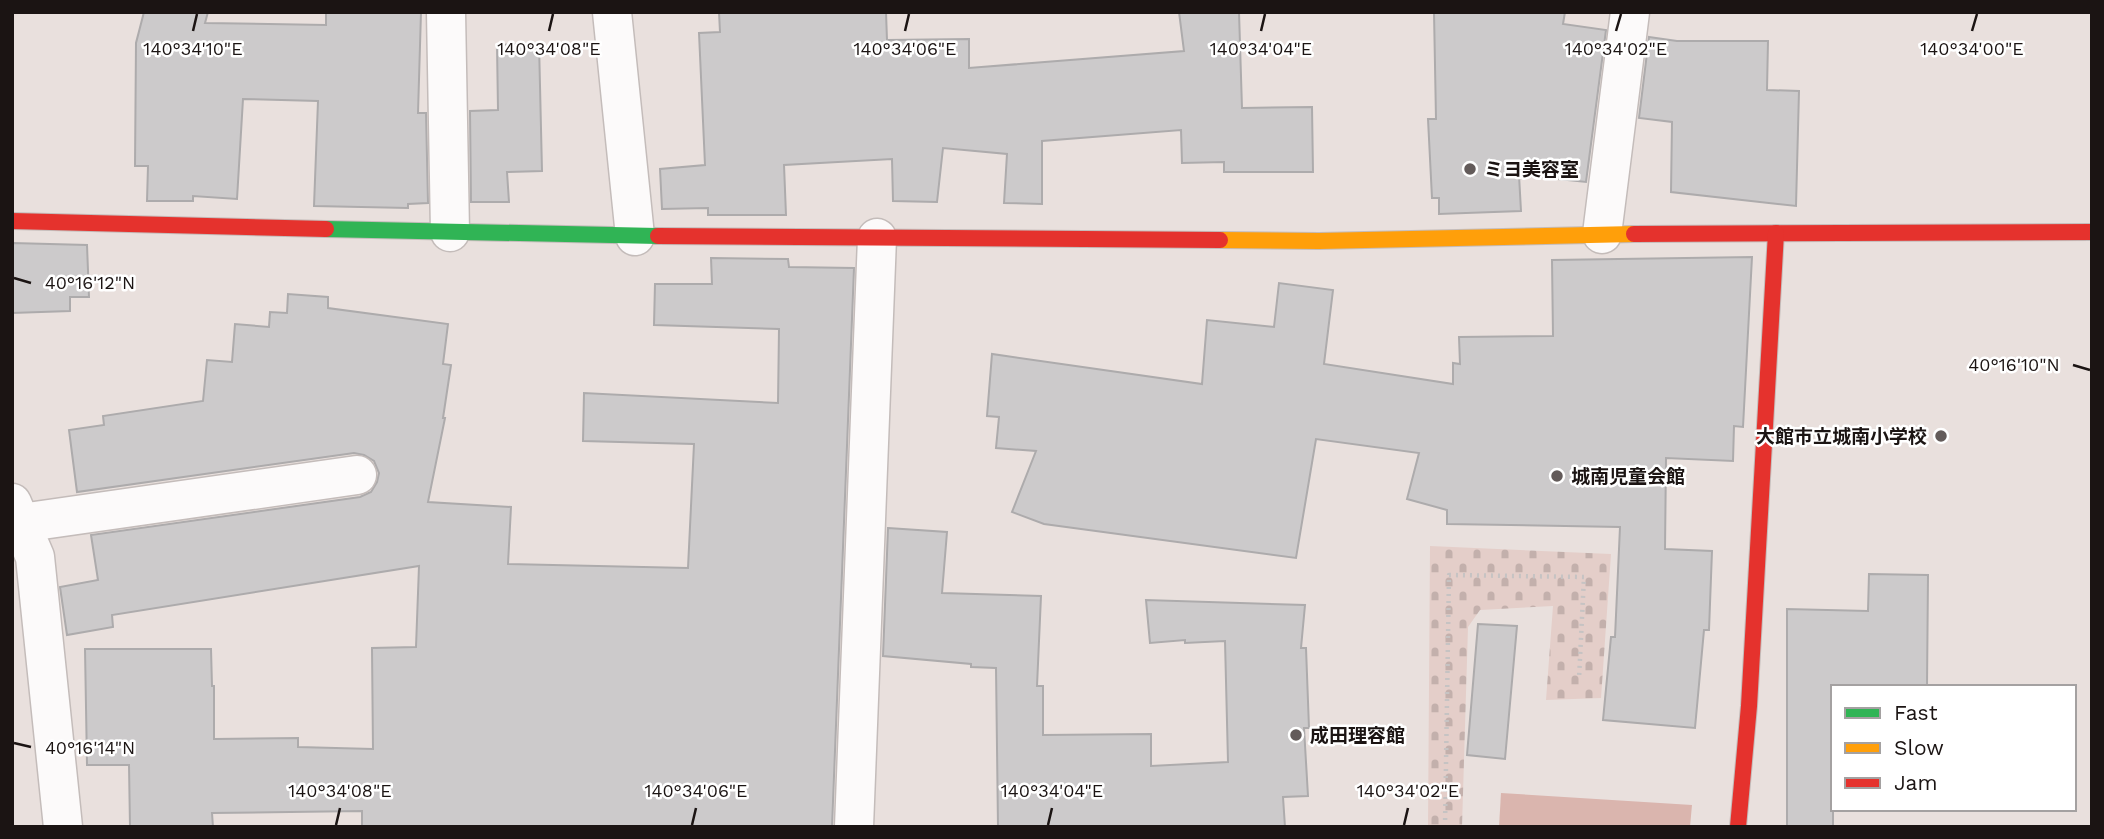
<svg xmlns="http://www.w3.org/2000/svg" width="2104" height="839" viewBox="0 0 2104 839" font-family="'Work Sans','Noto Sans JP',sans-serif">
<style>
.cemetery{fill:url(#cemetery-stones)}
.water{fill:#dab5ae}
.building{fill:#cccacb;stroke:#adabac;stroke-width:2}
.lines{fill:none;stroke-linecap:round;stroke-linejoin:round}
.street-casing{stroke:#c4bcba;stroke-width:41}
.fast-casing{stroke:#c4bcba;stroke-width:18}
.slow-casing{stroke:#c4bcba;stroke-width:18}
.jam-casing{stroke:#c4bcba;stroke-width:18}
.path{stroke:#c6c3c3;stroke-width:4.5;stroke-dasharray:2 5;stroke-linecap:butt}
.street{stroke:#fcfafa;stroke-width:38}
.fast{stroke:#30b455;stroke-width:16}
.slow{stroke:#ff9f0a;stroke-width:16}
.jam{stroke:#e5322d;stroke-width:16}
.ticks{fill:none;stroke:#1b1413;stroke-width:2.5}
.poi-dot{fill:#635b5a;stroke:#fff;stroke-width:2.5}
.labels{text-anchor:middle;stroke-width:5;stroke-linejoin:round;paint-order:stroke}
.poi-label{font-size:19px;font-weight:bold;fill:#1b1413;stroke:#fff;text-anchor:start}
.ticks-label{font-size:18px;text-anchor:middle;fill:#1b1413;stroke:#fff;stroke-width:5;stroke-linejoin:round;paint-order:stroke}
</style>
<defs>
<pattern id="cemetery-stones" width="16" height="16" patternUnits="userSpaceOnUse" patternTransform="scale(1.75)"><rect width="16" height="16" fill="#e4cec9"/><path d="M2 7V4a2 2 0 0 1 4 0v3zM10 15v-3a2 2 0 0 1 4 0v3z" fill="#c3b0ac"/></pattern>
</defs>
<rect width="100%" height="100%" fill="#e9e0dd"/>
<polygon class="cemetery" points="1430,546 1611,554 1601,698 1546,700 1553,606 1480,610 1468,627 1462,827 1428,827"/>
<polygon class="water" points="1501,793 1692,805 1690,827 1499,827"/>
<g class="building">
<polygon points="144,12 208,12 205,23 326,25 326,12 421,12 418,113 426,113 428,203 408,204 408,208 314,206 318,101 243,99 237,199 193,196 193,201 147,201 148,166 135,166 136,43"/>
<polygon points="719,12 886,12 887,40 969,39 969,68 1184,51 1179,12 1239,12 1242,108 1312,107 1313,172 1224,172 1224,162 1182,163 1181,130 1042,141 1042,204 1004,203 1007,154 943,148 937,202 893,201 892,159 784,165 786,215 708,215 708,208 662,209 660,169 705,165 699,33 720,32"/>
<polygon points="1434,12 1565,12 1563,24 1606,30 1586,182 1519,175 1521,211 1439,214 1439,198 1432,198 1428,119 1436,119"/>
<polygon points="1649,37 1677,41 1768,41 1767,90 1799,91 1796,206 1671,192 1672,122 1639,118"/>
<polygon points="539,43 542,171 507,172 509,202 471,202 470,111 498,110 497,45"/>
<polygon points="12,243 87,245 89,297 70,297 70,311 12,313"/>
<polygon points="1752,257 1743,427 1734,426 1733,461 1666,458 1665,549 1712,551 1709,630 1704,630 1695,728 1603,720 1611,637 1615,637 1620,527 1447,524 1447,510 1407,499 1419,453 1316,439 1296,558 1044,524 1012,512 1036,451 996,448 999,417 987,416 992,354 1202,384 1207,320 1274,327 1279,283 1333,290 1324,364 1453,384 1453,363 1460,364 1459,337 1553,336 1552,260"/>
<polygon points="711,258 788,259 789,267 854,268 832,827 362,827 362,811 212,813 213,827 130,827 129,765 87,765 85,649 211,649 212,686 214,686 214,739 298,738 298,747 373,749 372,648 416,647 419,566 112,615 113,627 67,635 60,587 98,580 91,535 360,497 371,492 377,482 379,473 374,461 364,455 354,453 77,492 69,430 104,425 103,416 203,401 207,360 232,362 235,324 269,327 270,312 287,313 288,294 328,297 328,308 448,324 443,364 451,365 443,418 445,418 428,502 511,507 508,564 688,568 694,444 583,441 584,393 778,403 779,329 654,325 655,284 712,284"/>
<polygon points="888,528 947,532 942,593 1041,596 1037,686 1043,686 1043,735 1151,734 1151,766 1228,762 1225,641 1185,643 1185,640 1150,643 1146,600 1305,605 1301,648 1306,648 1309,728 1304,728 1308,796 1283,797 1285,827 998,827 996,668 971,667 971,664 883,656"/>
<polygon points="1869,574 1928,575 1927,687 1833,687 1833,827 1787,827 1787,609 1868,611"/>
<polygon points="1478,624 1517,626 1505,759 1467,755"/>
</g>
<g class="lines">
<g class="street-casing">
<g id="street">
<polyline points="446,12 450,232"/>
<polyline points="612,12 635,236"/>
<polyline points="1602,234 1630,12"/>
<polyline points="12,503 35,557 63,827"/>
<polyline points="21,523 357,475"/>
<polyline points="854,827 877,238"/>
</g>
</g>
<g class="fast-casing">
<polyline id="fast" points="326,229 658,236"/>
</g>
<g class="slow-casing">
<polyline id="slow" points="1220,240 1319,241 1634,234"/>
</g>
<g class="jam-casing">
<g id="jam">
<polyline points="12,221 326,229"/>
<polyline points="1634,234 2092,232"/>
<polyline points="658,236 1220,240"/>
<polyline points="1738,827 1749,706 1776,233"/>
</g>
</g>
<polyline class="path" points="1445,827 1449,575 1584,577 1579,679"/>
<use href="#street" class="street"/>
<use href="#fast" class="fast"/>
<use href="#slow" class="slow"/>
<use href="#jam" class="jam"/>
</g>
<path class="ticks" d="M193 31 197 14M549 31 553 14M905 31 909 14M1261 31 1265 14M1616 31 1621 14M1972 31 1977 14M14 278 31 283M2073 365 2090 370M14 743 31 747M336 825 340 808M692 825 696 808M1048 825 1052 808M1404 825 1408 808"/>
<g class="poi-dot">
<circle cx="1470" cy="169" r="7"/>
<circle cx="1941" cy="436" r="7"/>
<circle cx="1557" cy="476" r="7"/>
<circle cx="1296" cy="735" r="7"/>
</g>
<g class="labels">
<g class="poi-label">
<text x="1484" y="176">ミヨ美容室</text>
<text x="1927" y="443" text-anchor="end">大館市立城南小学校</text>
<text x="1571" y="483">城南児童会館</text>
<text x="1310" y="742">成田理容館</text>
</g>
</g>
<g class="ticks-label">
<text x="193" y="55">140°34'10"E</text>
<text x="549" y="55">140°34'08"E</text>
<text x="905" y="55">140°34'06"E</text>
<text x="1261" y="55">140°34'04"E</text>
<text x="1616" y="55">140°34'02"E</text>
<text x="1972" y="55">140°34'00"E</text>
<text x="90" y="289">40°16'12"N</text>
<text x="2014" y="371">40°16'10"N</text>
<text x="90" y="754">40°16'14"N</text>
<text x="340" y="797">140°34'08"E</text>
<text x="696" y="797">140°34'06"E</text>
<text x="1052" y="797">140°34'04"E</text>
<text x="1408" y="797">140°34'02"E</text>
</g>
<rect width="2104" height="839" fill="none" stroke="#1b1413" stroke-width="28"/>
<rect x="1831" y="685" width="245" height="126" fill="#ffffff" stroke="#a4a1a1" stroke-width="2"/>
<rect x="1845" y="708" width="35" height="10" fill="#30b455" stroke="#a4a1a1" stroke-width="2"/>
<text x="1894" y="720" font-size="21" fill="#1b1413">Fast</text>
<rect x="1845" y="743" width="35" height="10" fill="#ff9f0a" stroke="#a4a1a1" stroke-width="2"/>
<text x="1894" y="755" font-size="21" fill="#1b1413">Slow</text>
<rect x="1845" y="778" width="35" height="10" fill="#e5322d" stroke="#a4a1a1" stroke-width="2"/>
<text x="1894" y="790" font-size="21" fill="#1b1413">Jam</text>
</svg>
